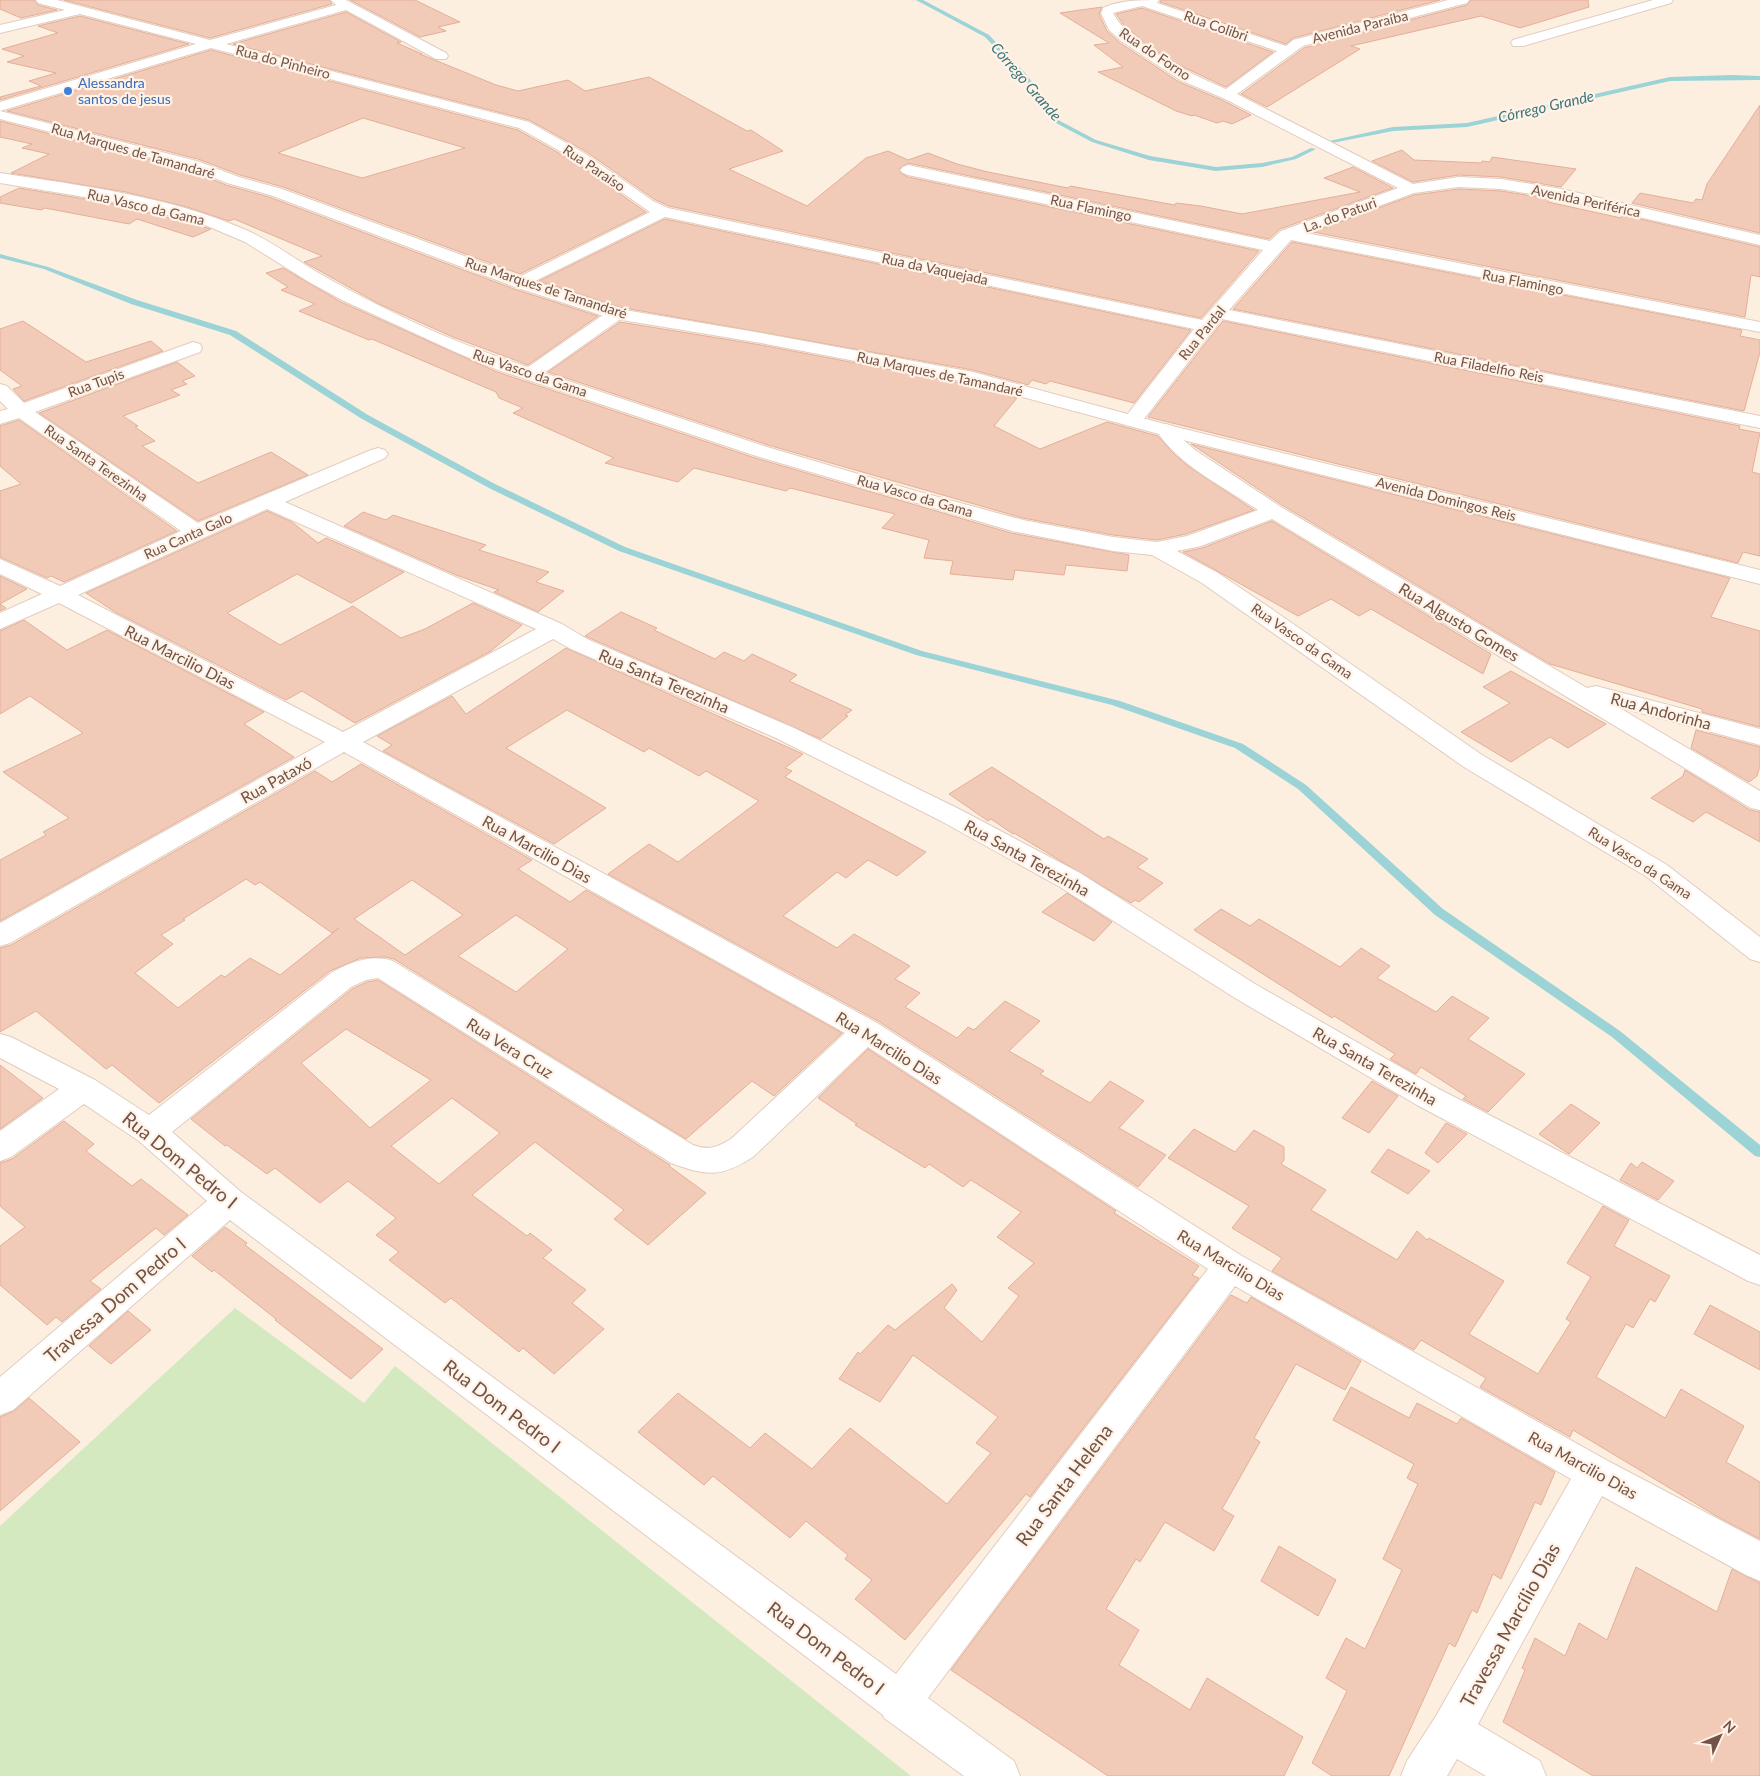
<svg xmlns="http://www.w3.org/2000/svg" width="1760" height="1776" viewBox="0 0 1760 1776" font-family="Lato,sans-serif">
<style>
.green{fill:#d4e9bf}
.lines{fill:none;stroke-linecap:round;stroke-linejoin:round}
.stream{fill:#9bd3d7;fill-rule:evenodd}
.building{fill:#f2cab8;stroke:#e4af98;fill-rule:evenodd}
.minor-casing{stroke:#e2ccbf;stroke-width:2}
.tertiary-casing{stroke:#e2ccbf;stroke-width:2}
.minor{fill:#fff;fill-rule:evenodd}
.tertiary{fill:#fff;fill-rule:evenodd}
.shop-dot{fill:#3f7fe0;stroke:#fff3e7;stroke-width:2}
.labels{text-anchor:middle;stroke-width:4.5;stroke-linejoin:round;paint-order:stroke}
.far-street-label{font-size:14px;fill:#735348;stroke:#fff3e7}
.far-shop-label{font-size:14px;fill:#366cbe;stroke:#fff3e7;text-anchor:start}
.far-water-label{font-size:15px;font-style:italic;fill:#3c7579;stroke:#fff3e7}
.street-label{font-size:16px;fill:#735348;stroke:#fff3e7}
.near-street-label{font-size:19px;fill:#735348;stroke:#fff3e7}
</style>
<rect width="100%" height="100%" fill="#fcefe0"/>
<polygon class="green" points="235,1308 364,1403 395,1366 911,1776 0,1776 0,1526"/>
<g class="lines">
<g class="stream">
<polygon points="916,0 923,0 989,35 1026,74 1060,121 1096,140 1150,156 1216,167 1262,163 1292,157 1311,148 1316,149 1296,159 1262,167 1216,171 1149,160 1092,142 1056,123 1022,76 985,37"/>
<polygon points="1732,75 1760,76 1760,80 1670,81 1467,127 1393,131 1332,143 1329,141 1393,127 1467,123 1670,77"/>
<polygon points="0,254 48,267 137,300 236,331 368,415 495,484 625,547 922,651 1120,701 1243,744 1306,785 1443,909 1620,1031 1760,1145 1760,1157 1755,1156 1612,1037 1435,915 1298,789 1235,748 1112,705 916,655 619,551 489,488 362,419 230,335 131,304 44,269 0,258"/>
</g>
</g>
<g class="building">
<polygon points="0,0 34,0 38,5 57,10 21,18 0,9"/>
<polygon points="64,0 329,0 332,4 210,38"/>
<polygon points="350,0 415,0 460,22 438,27 446,31 420,37"/>
<polygon points="1161,0 1440,0 1293,38 1286,44 1160,2"/>
<polygon points="1471,0 1588,0 1589,7 1520,28 1481,16 1351,46 1360,49 1267,107 1241,94 1304,48 1467,5"/>
<polygon points="1102,7 1099,14 1107,31 1120,43 1179,82 1222,100 1251,115 1232,124 1223,121 1217,123 1194,115 1192,116 1176,111 1098,72 1123,67 1094,45 1109,43 1060,13"/>
<polygon points="1142,8 1273,52 1226,87 1181,66 1148,46 1123,24 1116,14"/>
<polygon points="346,12 401,42 397,43 422,54 420,54 496,85 518,91 568,80 585,91 649,77 747,131 751,130 783,151 729,169 807,206 866,158 888,151 908,160 928,153 957,164 988,172 1068,188 1070,186 1175,205 1176,203 1201,206 1242,214 1360,192 1324,178 1353,167 1393,188 1280,229 1269,239 908,163 899,169 902,174 908,177 1259,251 1201,318 669,206 654,199 585,151 529,120 233,44"/>
<polygon points="80,16 189,44 0,100 0,97 41,86 29,81 56,73 7,62 24,56 2,49 58,33 38,26"/>
<path d="M211 50 518 130 573 161 646 212 520 274 283 187 240 175 198 159 7 111ZM363 118 465 148 362 178 278 153Z"/>
<polygon points="1760,105 1760,233 1632,203 1640,193 1693,203 1696,199 1702,200 1707,184"/>
<polygon points="0,121 186,169 226,185 269,197 514,289 598,316 528,365 453,337 379,304 304,262 322,256 234,219 229,221 187,207 126,192 11,173 49,154 22,148 32,144 0,137"/>
<polygon points="1402,150 1414,160 1482,163 1482,161 1490,162 1492,157 1576,169 1561,187 1501,177 1459,175 1413,182 1372,161"/>
<polygon points="19,188 121,205 211,229 193,237 137,219 129,224 45,208 41,210 0,203 0,197"/>
<polygon points="1459,189 1501,191 1550,199 1548,202 1621,218 1623,215 1760,247 1760,277 1751,275 1745,317 1313,232 1414,195"/>
<polygon points="665,219 1191,330 1134,403 1050,381 1046,384 1032,380 1028,385 973,370 619,307 539,281"/>
<polygon points="1292,242 1742,330 1740,336 1760,340 1760,352 1744,411 1233,309"/>
<polygon points="283,268 341,302 497,372 752,457 1011,533 1129,555 1127,571 1066,565 1064,575 1015,570 1013,580 950,574 953,561 924,558 929,540 882,528 895,514 790,488 786,491 694,468 678,482 605,463 614,458 513,413 523,408 499,398 496,392 372,339 369,340 299,311 315,304 281,290 288,287 266,273"/>
<polygon points="23,321 86,362 151,341 163,351 24,401 13,389 22,386 0,370 0,329"/>
<polygon points="1223,321 1740,426 1739,429 1760,433 1752,472 1760,474 1760,556 1743,552 1738,563 1148,417"/>
<polygon points="620,322 761,345 971,385 1017,398 994,426 1040,449 1107,422 1158,436 1175,455 1188,466 1254,510 1186,534 1157,540 1113,535 1023,518 768,445 548,372"/>
<polygon points="177,362 195,376 182,381 187,384 171,390 180,395 123,416 138,426 135,427 155,441 142,446 198,483 271,452 308,475 198,521 39,413"/>
<polygon points="19,420 177,531 64,582 51,576 47,578 0,557 0,491 21,484 0,466 0,426"/>
<polygon points="1191,444 1730,578 1711,617 1760,631 1760,727 1702,712 1702,709 1550,664 1282,505"/>
<polygon points="267,511 292,522 318,543 326,538 404,572 351,603 297,574 227,613 280,645 353,606 401,638 425,629 473,603 522,625 491,651 355,723 302,691 286,700 115,612 86,593"/>
<polygon points="363,512 386,520 393,515 486,545 479,550 549,572 536,582 564,591 538,612 494,592 499,590 456,575 344,526"/>
<polygon points="1272,521 1491,654 1483,674 1371,609 1359,616 1331,599 1298,616 1183,552 1202,548"/>
<polygon points="0,576 27,589 0,604 6,608 0,611"/>
<polygon points="621,612 657,628 654,630 715,659 724,652 744,661 752,654 797,675 789,681 852,710 845,715 848,716 821,739 585,636"/>
<polygon points="24,620 67,650 107,630 264,712 244,724 294,757 0,921 0,860 46,835 43,832 69,818 3,772 83,733 30,696 0,714 0,631"/>
<polygon points="566,648 803,754 785,768 792,771 785,777 926,852 897,876 868,860 846,878 837,872 783,916 837,948 854,934 910,966 895,979 920,993 905,1007 957,1038 968,1027 974,1030 1005,1001 1040,1021 1009,1051 1044,1071 1040,1074 1090,1103 1110,1081 1144,1101 1119,1128 1166,1155 1138,1187 878,1021 608,874 649,844 678,862 759,801 706,771 699,776 649,748 644,752 567,710 506,748 606,808 554,844 383,751 392,745 377,736 452,696 466,714"/>
<polygon points="1511,671 1606,724 1568,748 1550,737 1511,762 1461,732 1510,703 1483,687"/>
<polygon points="1696,730 1760,747 1760,766 1757,776 1749,782 1691,748"/>
<path d="M361 764 532 860 518 869 570 902 586 890 842 1033 774 1096 752 1081 686 1139 394 959 385 957 361 958 330 971 159 1103 112 1065 106 1069 36 1011 0 1032V948L11 945 315 771 332 782ZM246 879 255 885 260 882 332 933 339 928 280 975 250 958 225 977 221 975 178 1008 135 973 173 944 161 935 185 920 183 919ZM412 880 463 915 405 955 354 919ZM516 915 568 949 516 992 458 956Z"/>
<polygon points="992,767 1104,839 1108,836 1148,859 1137,867 1163,883 1139,902 1135,900 1131,903 1014,833 1013,834 991,819 988,821 949,794"/>
<polygon points="1685,770 1750,810 1760,812 1760,842 1706,812 1693,822 1651,798 1683,776"/>
<polygon points="1067,893 1112,922 1094,941 1042,912"/>
<polygon points="1221,909 1250,926 1259,919 1340,967 1361,948 1390,966 1377,978 1436,1012 1452,996 1489,1018 1468,1039 1525,1074 1488,1112 1463,1099 1466,1096 1421,1067 1416,1074 1390,1059 1395,1054 1334,1016 1332,1018 1194,930"/>
<path d="M378 980 670 1165 669 1166 706 1193 648 1245 614 1219 624 1210 535 1142 472 1195 527 1236 530 1233 552 1250 543 1258 586 1290 572 1303 604 1329 554 1374 523 1348 519 1352 451 1298 445 1303 389 1260 399 1252 376 1235 396 1218 348 1181 320 1203 275 1168 267 1174 227 1145 225 1146 191 1119 352 989 367 982ZM346 1029 431 1080 370 1128 301 1063ZM452 1098 500 1133 439 1184 391 1146Z"/>
<polygon points="868,1049 1116,1211 1114,1213 1199,1266 1192,1275 1199,1278 1030,1497 1026,1494 905,1640 855,1599 872,1580 845,1559 848,1555 806,1521 790,1538 713,1476 704,1485 638,1432 678,1393 750,1448 765,1433 812,1469 850,1428 947,1504 991,1453 976,1443 998,1417 913,1355 880,1402 839,1379 858,1352 860,1354 888,1325 895,1330 952,1284 957,1290 944,1308 982,1342 1019,1296 1008,1288 1034,1263 997,1237 1021,1212 971,1180 963,1187 929,1164 925,1168 855,1125 857,1124 818,1098"/>
<polygon points="0,1065 43,1098 0,1129"/>
<polygon points="1372,1081 1398,1096 1369,1133 1342,1118"/>
<polygon points="1571,1104 1600,1123 1569,1154 1539,1134"/>
<polygon points="64,1121 94,1144 86,1151 132,1186 141,1179 188,1215 164,1235 156,1228 90,1281 101,1289 62,1322 56,1317 47,1325 0,1285 0,1246 25,1227 0,1206 0,1163 12,1159"/>
<polygon points="1446,1123 1467,1134 1438,1163 1425,1153"/>
<polygon points="1194,1129 1235,1152 1254,1130 1284,1147 1284,1160 1281,1164 1326,1190 1311,1210 1397,1260 1417,1231 1427,1240 1429,1238 1504,1281 1469,1334 1538,1374 1571,1322 1566,1319 1591,1277 1567,1263 1603,1206 1629,1220 1614,1246 1670,1276 1655,1302 1650,1299 1633,1328 1626,1324 1596,1377 1665,1418 1681,1389 1744,1426 1726,1462 1760,1482 1760,1539 1718,1517 1573,1430 1570,1437 1480,1387 1486,1378 1421,1340 1414,1350 1272,1271 1282,1258 1232,1228 1249,1206 1168,1158"/>
<polygon points="1388,1149 1430,1171 1408,1194 1371,1172"/>
<polygon points="1642,1162 1674,1181 1658,1200 1620,1180 1631,1163 1637,1168"/>
<polygon points="225,1227 247,1243 245,1245 383,1349 351,1379 275,1320 276,1319 214,1270 212,1272 192,1256"/>
<polygon points="1231,1295 1247,1303 1251,1297 1361,1361 1345,1390 1296,1364 1254,1438 1260,1442 1222,1509 1234,1516 1214,1551 1165,1522 1140,1562 1136,1559 1106,1609 1139,1630 1119,1665 1190,1710 1207,1678 1303,1737 1284,1776 1108,1776 951,1670"/>
<polygon points="1710,1305 1760,1332 1760,1370 1694,1334"/>
<polygon points="128,1311 151,1330 111,1364 89,1346"/>
<polygon points="1351,1387 1409,1418 1417,1403 1457,1424 1461,1418 1555,1472 1541,1505 1535,1502 1501,1579 1493,1574 1477,1613 1472,1610 1455,1647 1449,1643 1389,1776 1332,1776 1312,1763 1347,1691 1326,1678 1346,1638 1365,1649 1402,1570 1383,1559 1418,1484 1407,1478 1414,1464 1333,1420"/>
<polygon points="29,1398 80,1442 0,1511 0,1417 14,1411"/>
<polygon points="1279,1546 1336,1580 1318,1616 1261,1581"/>
<polygon points="1636,1567 1717,1612 1732,1569 1760,1583 1760,1776 1593,1776 1503,1722 1525,1670 1522,1668 1535,1638 1565,1656 1579,1623 1607,1640"/>
</g>
<g class="lines">
<g class="minor-casing">
<g id="minor">
<path d="M36 0H57L210 40 336 5 331 0H346L446 53 448 56 446 59H436L346 10 226 44 529 122 584 153 653 201 668 208 1202 320 1263 250 908 175 903 173 900 170 903 167 908 165 1270 241 1281 231 1398 188 1223 98 1180 80 1121 41 1109 30 1101 13 1103 8C1120 0 1140 0 1159 0L1157 3 1286 46 1293 40 1448 0H1469L1467 3 1303 46 1237 94 1413 184 1459 177 1501 179 1561 189 1760 235V245L1561 199 1501 189 1459 187 1414 193 1306 233 1760 322V332L1291 240 1229 310 1760 416V428L1222 319 1140 424 1133 426 1126 424 1123 420 1194 329 665 217 521 288 515 287 512 283 515 279 650 212 574 159 519 128 211 48 0 111V102L196 44 80 14 0 33V25L65 10 38 3ZM1142 6 1277 51 1226 89C1193 75 1129 45 1113 13Z"/>
<polygon points="1653,0 1673,0 1671,3 1523,46 1513,46 1511,43 1513,40"/>
<path d="M0 173C83 186 169 196 246 230 276 243 302 265 331 280 393 315 460 345 528 367L610 310 616 309 622 310 625 314 622 318 544 373 767 447 916 491 1023 520 1113 537 1157 542 1187 536 1258 510C1224 487 1178 465 1156 430L1159 426 1166 424 1173 426 1180 437 1195 450 1281 507 1587 688 1596 686 1760 729V745L1618 707 1760 791V810L1751 808 1272 519 1201 546 1177 551 1218 573 1273 610 1482 755 1667 865 1760 937V962L1750 959 1647 877 1464 767 1202 583 1152 555 1113 551 1012 531 753 455 498 370 453 351 342 300 309 282 245 242 205 225 121 203 0 183Z"/>
<path d="M193 342 200 344 202 348 200 352 35 412 198 523 371 450 378 448 385 450 388 454 385 458 285 502 562 624 587 639 794 728 959 809 1080 873 1255 984 1439 1089 1760 1255V1285L1748 1281 1417 1105 1235 998 1060 887 941 821 776 738 571 649 553 639 363 742 877 1023 1242 1256 1608 1461 1760 1541V1581L1746 1575 1602 1496 1478 1724 1540 1761 1546 1776H1486L1457 1759 1447 1776H1401L1407 1761 1436 1716 1571 1479 1235 1286 928 1698 1014 1761 1020 1776H964L884 1718 883 1715 230 1220 13 1410 0 1415V1377L207 1201 139 1141 84 1104 11 1157 0 1161V1131L59 1089 0 1058V1034L11 1037 95 1080 149 1115 331 973C350 962 372 954 393 961L693 1145C709 1151 717 1147 731 1139L845 1033 344 752 10 943 0 946V923L325 742 59 603 0 629V613L42 594 0 574V559L60 586 181 531 19 418 0 424V411L8 409 0 401V384L7 386 24 403ZM267 509 536 629 343 732 78 595ZM378 978 671 1163C707 1176 720 1178 753 1157L868 1047 1208 1269 896 1674 241 1192 172 1132 351 987 366 980Z"/>
</g>
</g>
<g class="tertiary-casing">
<polygon id="tertiary" points="0,111 197,161 239,177 282,189 527,279 619,309 761,333 973,372 1172,426 1760,570 1760,584 1159,434 971,383 761,343 610,318 515,287 270,195 227,183 187,167 0,119"/>
</g>
<use href="#minor" class="minor"/>
<use href="#tertiary" class="tertiary"/>
</g>
<circle class="shop-dot" cx="68" cy="91" r="5"/>
<g class="labels">
<g class="far-street-label">
<text transform="translate(1216 26) rotate(19)" y="5">Rua Colibri</text>
<text transform="translate(1360 27) rotate(-14)" y="5">Avenida Paraíba</text>
<text transform="translate(1155 54) rotate(34)" y="5">Rua do Forno</text>
<text transform="translate(283 62) rotate(15)" y="5">Rua do Pinheiro</text>
<text transform="translate(133 151) rotate(16)" y="5">Rua Marques de Tamandaré</text>
<text transform="translate(594 168) rotate(34)" y="5">Rua Paraíso</text>
<text transform="translate(1586 201) rotate(12)" y="5">Avenida Periférica</text>
<text transform="translate(146 207) rotate(13)" y="5">Rua Vasco da Gama</text>
<text transform="translate(1091 208) rotate(12)" y="5">Rua Flamingo</text>
<text transform="translate(1340 215) rotate(-20)" y="5">La. do Paturi</text>
<text transform="translate(935 269) rotate(12)" y="5">Rua da Vaquejada</text>
<text transform="translate(1523 282) rotate(11)" y="5">Rua Flamingo</text>
<text transform="translate(546 288) rotate(18)" y="5">Rua Marques de Tamandaré</text>
<text transform="translate(1202 333) rotate(-51)" y="5">Rua Pardal</text>
<text transform="translate(1489 367) rotate(11)" y="5">Rua Filadelfio Reis</text>
<text transform="translate(530 373) rotate(19)" y="5">Rua Vasco da Gama</text>
<text transform="translate(940 374) rotate(12)" y="5">Rua Marques de Tamandaré</text>
<text transform="translate(96 383) rotate(-20)" y="5">Rua Tupis</text>
<text transform="translate(96 463) rotate(35)" y="5">Rua Santa Terezinha</text>
<text transform="translate(915 496) rotate(16)" y="5">Rua Vasco da Gama</text>
<text transform="translate(1446 499) rotate(14)" y="5">Avenida Domingos Reis</text>
<text transform="translate(188 536) rotate(-24)" y="5">Rua Canta Galo</text>
<text transform="translate(1302 641) rotate(35)" y="5">Rua Vasco da Gama</text>
<text transform="translate(1640 863) rotate(33)" y="5">Rua Vasco da Gama</text>
</g>
<g class="far-shop-label">
<text x="78" y="88">Alessandra<tspan x="78" dy="16">santos de jesus</tspan></text>
</g>
<g class="far-water-label">
<text transform="translate(1026 82) rotate(49)" y="5">Córrego Grande</text>
<text transform="translate(1546 107) rotate(-13)" y="5">Córrego Grande</text>
</g>
<g class="street-label">
<text transform="translate(1459 622) rotate(31)" y="6">Rua Algusto Gomes</text>
<text transform="translate(180 657) rotate(27)" y="6">Rua Marcilio Dias</text>
<text transform="translate(664 681) rotate(23)" y="6">Rua Santa Terezinha</text>
<text transform="translate(1661 711) rotate(15)" y="6">Rua Andorinha</text>
<text transform="translate(276 780) rotate(-29)" y="6">Rua Pataxó</text>
<text transform="translate(537 849) rotate(29)" y="6">Rua Marcilio Dias</text>
<text transform="translate(1027 858) rotate(29)" y="6">Rua Santa Terezinha</text>
<text transform="translate(510 1048) rotate(32)" y="6">Rua Vera Cruz</text>
<text transform="translate(889 1048) rotate(32)" y="6">Rua Marcilio Dias</text>
<text transform="translate(1375 1066) rotate(30)" y="6">Rua Santa Terezinha</text>
<text transform="translate(1231 1265) rotate(31)" y="6">Rua Marcilio Dias</text>
<text transform="translate(1583 1465) rotate(29)" y="6">Rua Marcilio Dias</text>
</g>
<g class="near-street-label">
<text transform="translate(180 1160) rotate(39)" y="7">Rua Dom Pedro I</text>
<text transform="translate(115 1300) rotate(-41)" y="7">Travessa Dom Pedro I</text>
<text transform="translate(502 1406) rotate(37)" y="7">Rua Dom Pedro I</text>
<text transform="translate(1064 1485) rotate(-53)" y="7">Rua Santa Helena</text>
<text transform="translate(1510 1625) rotate(-61)" y="7">Travessa Marcílio Dias</text>
<text transform="translate(826 1648) rotate(37)" y="7">Rua Dom Pedro I</text>
</g>
</g>
<g transform="translate(1720 1736) rotate(46)" stroke="#fff3e7" stroke-width="4" paint-order="stroke">
<path d="M0-4L9 19L0 12L-9 19Z" fill="#735348"/>
<text y="-8" font-size="14" font-weight="bold" text-anchor="middle" fill="#735348">N</text>
</g>
</svg>
